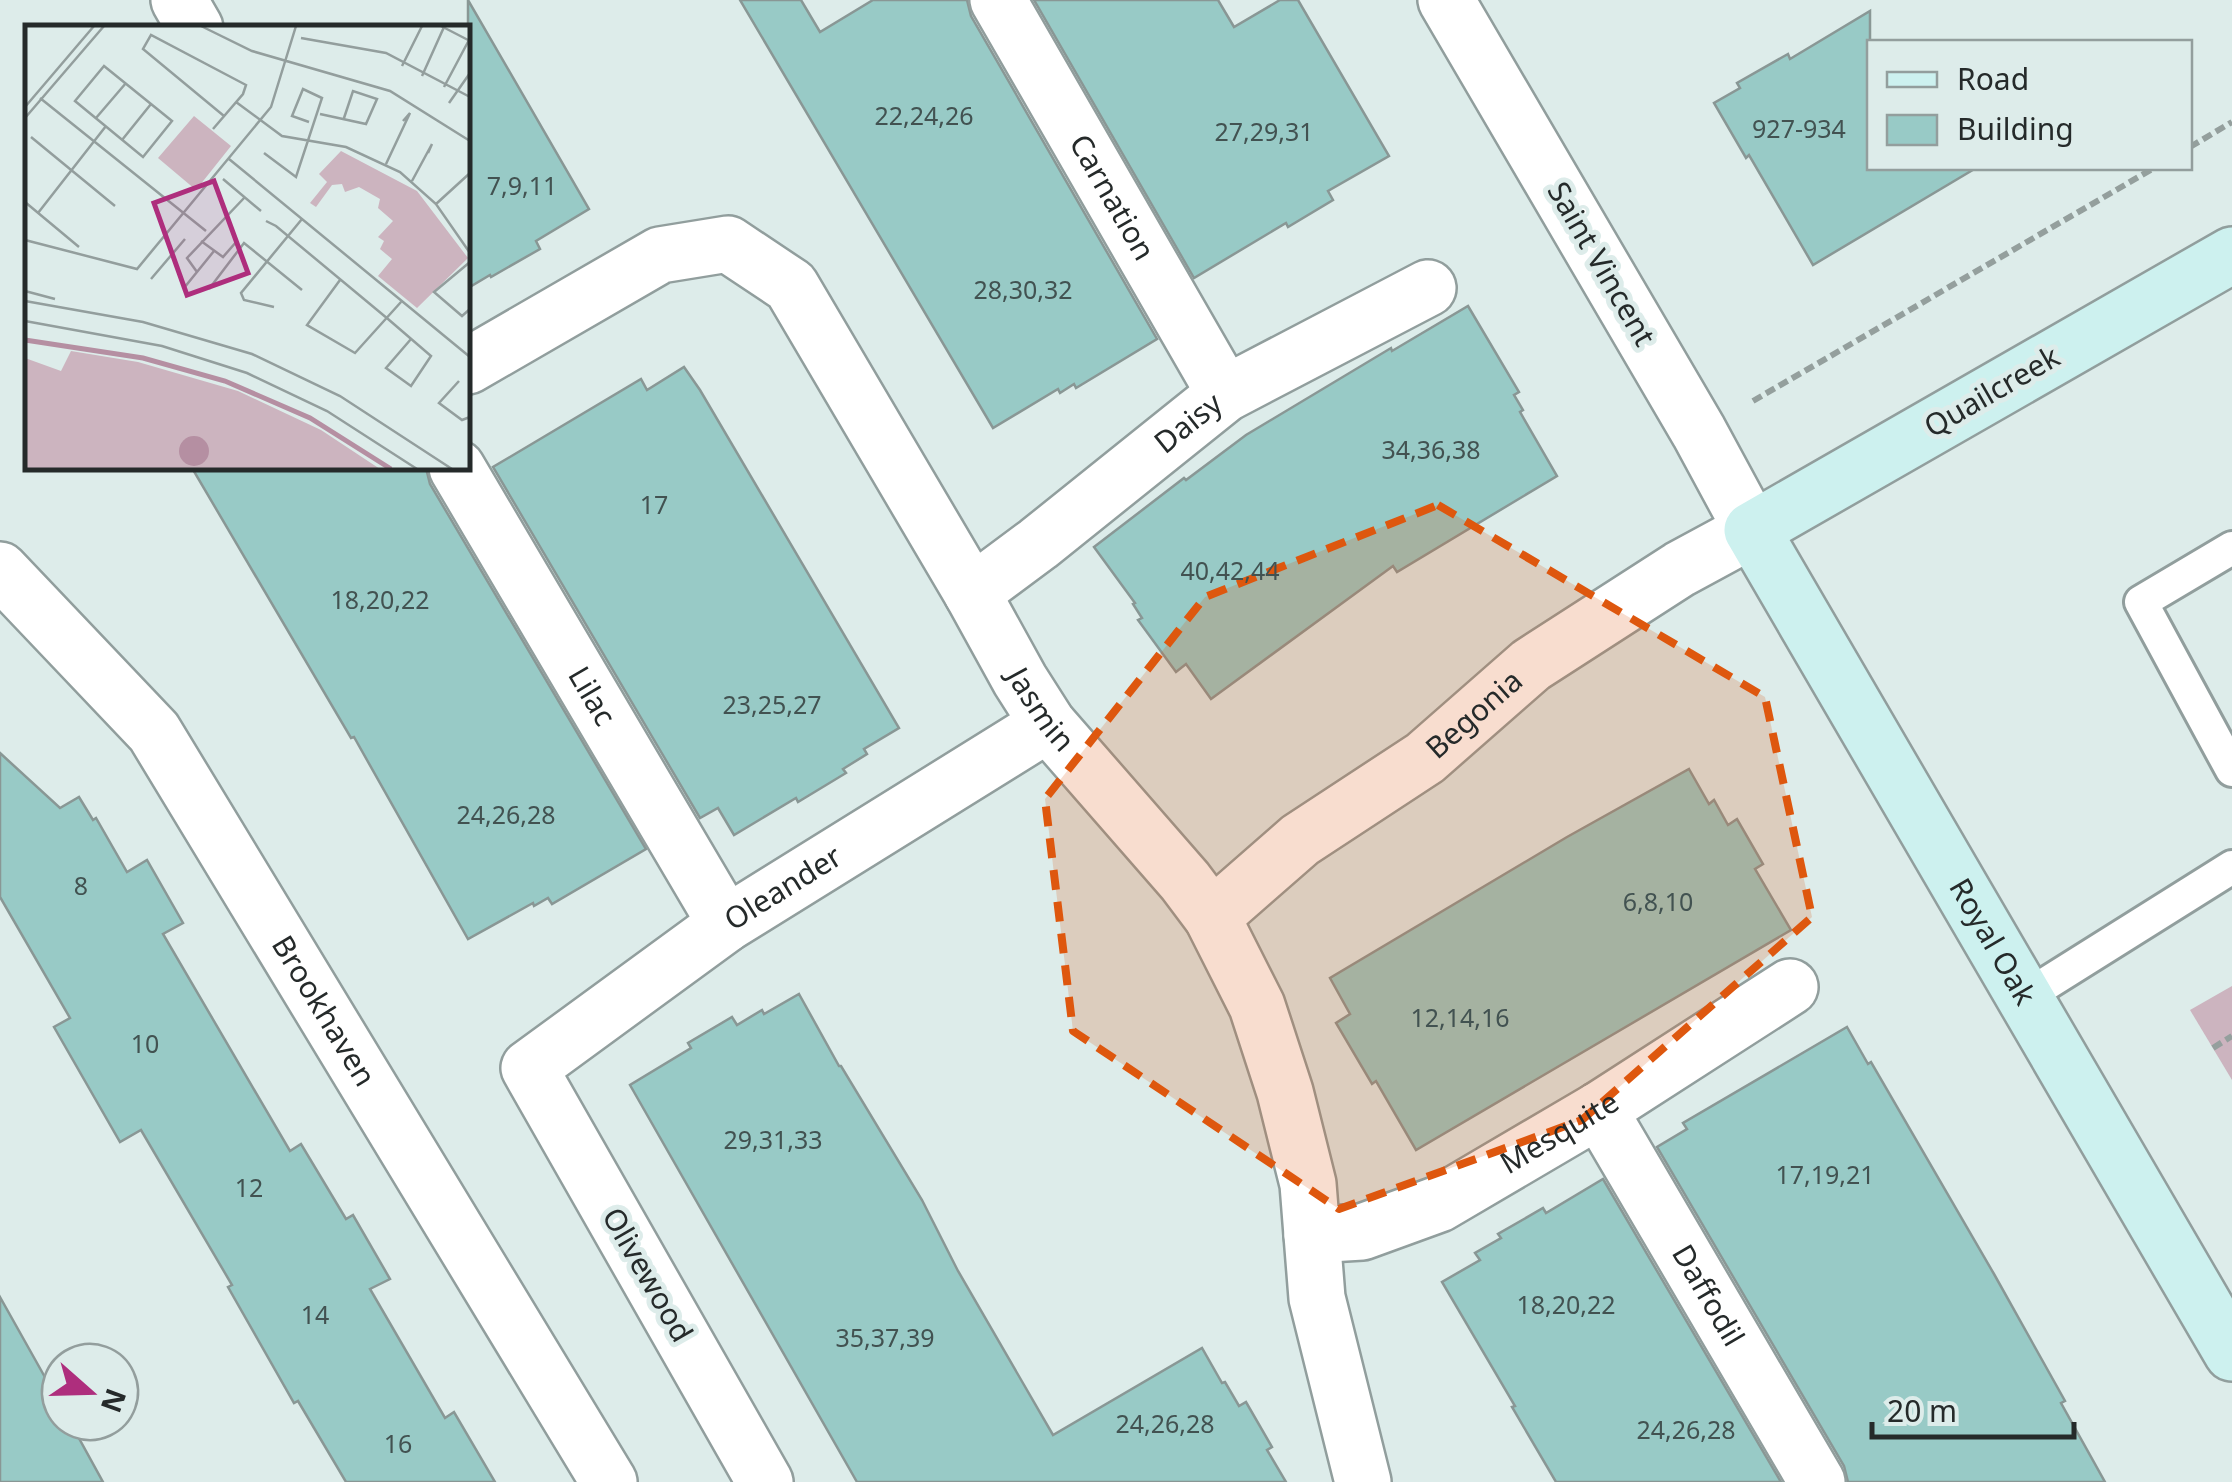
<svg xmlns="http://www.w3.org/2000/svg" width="2232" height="1482" viewBox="0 0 2232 1482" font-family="'Noto Sans',sans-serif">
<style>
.green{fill:#ccb4bf}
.building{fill:#98cac6;stroke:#899795;stroke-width:2.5}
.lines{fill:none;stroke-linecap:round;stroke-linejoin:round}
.lane-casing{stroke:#919e9d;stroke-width:38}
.street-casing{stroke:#919e9d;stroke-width:60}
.secondary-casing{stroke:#919e9d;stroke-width:60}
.path{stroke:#949f9d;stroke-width:6;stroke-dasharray:10 5;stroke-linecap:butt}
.lane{stroke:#fff;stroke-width:32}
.street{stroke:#fff;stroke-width:55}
.secondary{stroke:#cdf1ef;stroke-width:55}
.marked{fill:#de570e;fill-opacity:0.2;stroke:#de570e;stroke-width:8;stroke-dasharray:20 12;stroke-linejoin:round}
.labels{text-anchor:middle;stroke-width:10;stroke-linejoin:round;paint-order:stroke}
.number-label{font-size:25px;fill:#425251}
.street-label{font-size:30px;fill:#252a2a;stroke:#ddecea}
.inset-river{fill:none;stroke:#b58fa2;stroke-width:5}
.inset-road{fill:none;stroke:#939e9d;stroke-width:2.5}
.view{fill:#ae2e7d;fill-opacity:0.15;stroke:#ae2e7d;stroke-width:5}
.inset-edge{fill:none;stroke:#252a2a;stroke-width:5}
</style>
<rect width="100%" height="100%" fill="#ddecea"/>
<polygon class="green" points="2232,986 2232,1080 2190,1010"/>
<g class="building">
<polygon points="468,0 589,209 536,241 540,249 491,277 490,275 468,288"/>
<polygon points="740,0 801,0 820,32 873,0 967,0 971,16 1157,339 1076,388 1074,384 1060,393 1058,389 993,428"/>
<polygon points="1034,0 1218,0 1234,27 1280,0 1298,0 1389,156 1328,191 1333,200 1288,227 1286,223 1194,278"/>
<polygon points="1870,11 1870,168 1976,168 1813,265 1749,155 1746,158 1714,103 1740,88 1737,83 1788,54 1790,59"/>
<polygon points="1468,306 1519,392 1514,395 1523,410 1520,412 1557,476 1397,572 1393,566 1211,699 1186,664 1176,672 1138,620 1142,618 1133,604 1135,603 1094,547 1184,478 1186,480 1246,435 1391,348 1392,351"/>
<polygon points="684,367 700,390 899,728 864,749 867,754 843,769 846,773 798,802 796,798 734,835 718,808 700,818 493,467 641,379 647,390"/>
<polygon points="192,468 426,468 430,484 646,849 552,904 548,898 534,906 533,903 468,939 354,737 351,738"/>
<polygon points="0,753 60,808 79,797 93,820 96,818 127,872 147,860 183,923 163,934 290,1151 301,1144 346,1219 353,1215 390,1279 370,1289 445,1418 454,1412 495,1482 346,1482 298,1401 294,1403 228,1287 232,1285 141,1130 120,1142 54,1027 70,1018 0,897"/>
<polygon points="1689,769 1709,804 1714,800 1728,825 1737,819 1763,864 1755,869 1791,930 1416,1150 1376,1081 1372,1084 1336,1023 1350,1014 1330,978 1567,837"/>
<polygon points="799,994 839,1066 841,1066 922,1200 958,1271 1053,1435 1202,1348 1222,1383 1225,1382 1239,1406 1246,1402 1272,1447 1267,1450 1286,1482 857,1482 630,1085 691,1048 688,1043 732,1017 737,1025 762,1010 764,1014"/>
<polygon points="1847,1027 1868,1064 1871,1062 1994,1274 2065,1401 2061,1403 2105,1482 1848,1482 1844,1466 1657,1147 1687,1129 1683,1123"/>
<polygon points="1603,1179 1781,1482 1556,1482 1512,1407 1515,1406 1442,1282 1480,1260 1475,1253 1501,1238 1498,1234 1543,1208 1546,1213"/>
<polygon points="0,1297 60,1404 60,1422 70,1422 103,1482 0,1482"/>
</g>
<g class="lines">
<g class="lane-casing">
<g id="lane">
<polyline points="2232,548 2141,602 2232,770"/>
<polyline points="2025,997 2232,867"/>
</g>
</g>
<g class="street-casing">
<g id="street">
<polyline points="179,0 195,28"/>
<path id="s1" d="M998 0 1225 394"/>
<path id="s2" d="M468 366 660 255 728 244 791 286 972 593 1020 680 1048 724 1185 881 1212 917 1257 1006 1285 1092 1308 1184 1317 1298 1363 1482"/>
<path id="s3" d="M457 468 726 924"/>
<path id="s4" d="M0 570 154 732 609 1482"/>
<path id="s5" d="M972 593 1038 544 1225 394 1428 288"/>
<path id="s6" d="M1212 917 1300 840 1425 758 1531 665 1680 569 1752 530 1699 432 1446 0"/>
<path id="s7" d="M1599 1110 1817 1482"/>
<path id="s8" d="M1312 1235 1362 1232 1439 1204 1599 1110 1790 987"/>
<path id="s9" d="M765 1482 529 1068 726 924 1048 724"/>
</g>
</g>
<g class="secondary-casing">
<g id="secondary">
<path id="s10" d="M2232 255 1752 530 2232 1353"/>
</g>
</g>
<g class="path">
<polyline points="2190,147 2232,122"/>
<polyline points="1753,401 2154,168"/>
<polyline points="2213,1048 2232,1036"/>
</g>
<use href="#lane" class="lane"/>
<use href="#street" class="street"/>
<use href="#secondary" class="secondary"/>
</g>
<path class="marked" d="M1438 505 1765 697 1812 917 1582 1120 1339 1209 1073 1031 1045 799 1205 597Z"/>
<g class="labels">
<g class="number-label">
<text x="924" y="125">22,24,26</text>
<text x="1799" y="138">927-934</text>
<text x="1264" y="141">27,29,31</text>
<text x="522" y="195">7,9,11</text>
<text x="1023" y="299">28,30,32</text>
<text x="1431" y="459">34,36,38</text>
<text x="654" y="514">17</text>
<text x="1230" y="580">40,42,44</text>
<text x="380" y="609">18,20,22</text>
<text x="772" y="714">23,25,27</text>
<text x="506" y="824">24,26,28</text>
<text x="81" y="895">8</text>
<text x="1658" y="911">6,8,10</text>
<text x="1460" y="1027">12,14,16</text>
<text x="145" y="1053">10</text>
<text x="773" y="1149">29,31,33</text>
<text x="1825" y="1184">17,19,21</text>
<text x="249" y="1197">12</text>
<text x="1566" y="1314">18,20,22</text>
<text x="315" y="1324">14</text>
<text x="885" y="1347">35,37,39</text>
<text x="1165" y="1433">24,26,28</text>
<text x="1686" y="1439">24,26,28</text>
<text x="398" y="1453">16</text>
</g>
<g class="street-label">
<text dy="10" stroke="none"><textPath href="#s1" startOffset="228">Carnation</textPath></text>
<text transform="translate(1601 264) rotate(60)" y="10">Saint Vincent</text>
<text transform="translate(1992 392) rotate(-30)" y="10">Quailcreek</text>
<text dy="10" stroke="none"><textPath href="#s5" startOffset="275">Daisy</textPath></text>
<text dy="10" stroke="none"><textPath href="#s3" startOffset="265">Lilac</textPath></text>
<text dy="10" stroke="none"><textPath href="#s2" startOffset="858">Jasmin</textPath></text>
<text dy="10" stroke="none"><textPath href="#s6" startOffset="332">Begonia</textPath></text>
<text dy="10" stroke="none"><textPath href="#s9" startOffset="788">Oleander</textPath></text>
<text dy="10" stroke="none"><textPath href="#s10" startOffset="1030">Royal Oak</textPath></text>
<text dy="10" stroke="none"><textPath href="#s4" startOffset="550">Brookhaven</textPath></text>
<text dy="10" stroke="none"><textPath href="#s8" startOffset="272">Mesquite</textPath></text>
<text transform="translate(647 1275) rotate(60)" y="10">Olivewood</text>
<text dy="10" stroke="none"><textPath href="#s7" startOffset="215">Daffodil</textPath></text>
</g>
</g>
<g transform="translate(25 25)">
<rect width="445" height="445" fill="#ddecea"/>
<path d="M169 91 206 121 171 165 133 133ZM316 126 392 166 443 233 392 283 353 251 367 234 355 224 359 216 353 212 368 196 353 183 355 174 334 162 320 167 317 159 307 160 291 182 285 178 302 157 294 149ZM46 326 113 337 213 366 296 405 355 444H0V333L36 346Z" fill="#ccb4bf"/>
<path d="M154 426a15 15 0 1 1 30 0a15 15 0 1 1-30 0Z" fill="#b58fa2"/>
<path class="inset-river" d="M0 315 118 333 200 356 285 393 366 444"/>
<path class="inset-road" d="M176 1 227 26 365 66 445 116M416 1 445 16M276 13 361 28 445 72M79 41 147 96 118 132 50 76ZM377 41 397 1M397 51 419 2M419 62 444 15M15 73 181 206M211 77 257 111 321 122 375 147 411 179 445 228M424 78 445 48M0 82 69 1M295 89 341 99 352 74 328 66 319 93M0 93 79 1M71 93 101 58M188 104 218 69 221 60 126 10 118 24 199 91M6 112 90 181M97 115 126 79M239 128 271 152 297 73 278 64 267 91 284 97M204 134 445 332M361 139 385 88 378 96M198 154 236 186M387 156 407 119 403 128M0 177 54 222M411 179 445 148M13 188 81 101M241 196 251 201 363 294 406 331 386 361 361 343 386 314M0 215 112 244 246 82 271 1M176 216 198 232 212 216M445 237 409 267 437 291 445 284M172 247 162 233 220 172M126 254 160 214M315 255 282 300 330 328 376 277M159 263 189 226M184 264 219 218 277 265M0 266 30 274M0 276 118 297 227 329 315 371 427 444M249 282 219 275 216 268 277 194M0 296 137 321 222 348 302 386 392 444M434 356 414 378 437 395 445 392"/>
<path class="view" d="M189 156 223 248 162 270 129 178Z"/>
<rect width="445" height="445" class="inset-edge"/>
</g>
<rect x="1867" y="40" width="325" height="130" fill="#ddecea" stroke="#939e9d" stroke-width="2.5"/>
<rect x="1887" y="72" width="50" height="15" fill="#cdf1ef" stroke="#939e9d" stroke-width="2.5"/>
<text x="1957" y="90" font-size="30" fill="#252a2a">Road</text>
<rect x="1887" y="115" width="50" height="30" fill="#98cac6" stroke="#939e9d" stroke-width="2.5"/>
<text x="1957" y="140" font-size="30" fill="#252a2a">Building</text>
<g transform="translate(90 1392) rotate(110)"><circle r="48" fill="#ddecea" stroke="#939e9d" stroke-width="2.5"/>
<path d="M0-8L18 38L0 25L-18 38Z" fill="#ae2e7d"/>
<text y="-15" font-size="28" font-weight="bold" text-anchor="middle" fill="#252a2a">N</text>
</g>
<path d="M1872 1422v15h202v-15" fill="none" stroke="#252a2a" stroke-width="5"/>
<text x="1887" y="1422" font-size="30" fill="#252a2a" stroke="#ddecea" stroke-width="8" paint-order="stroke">20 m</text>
</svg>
